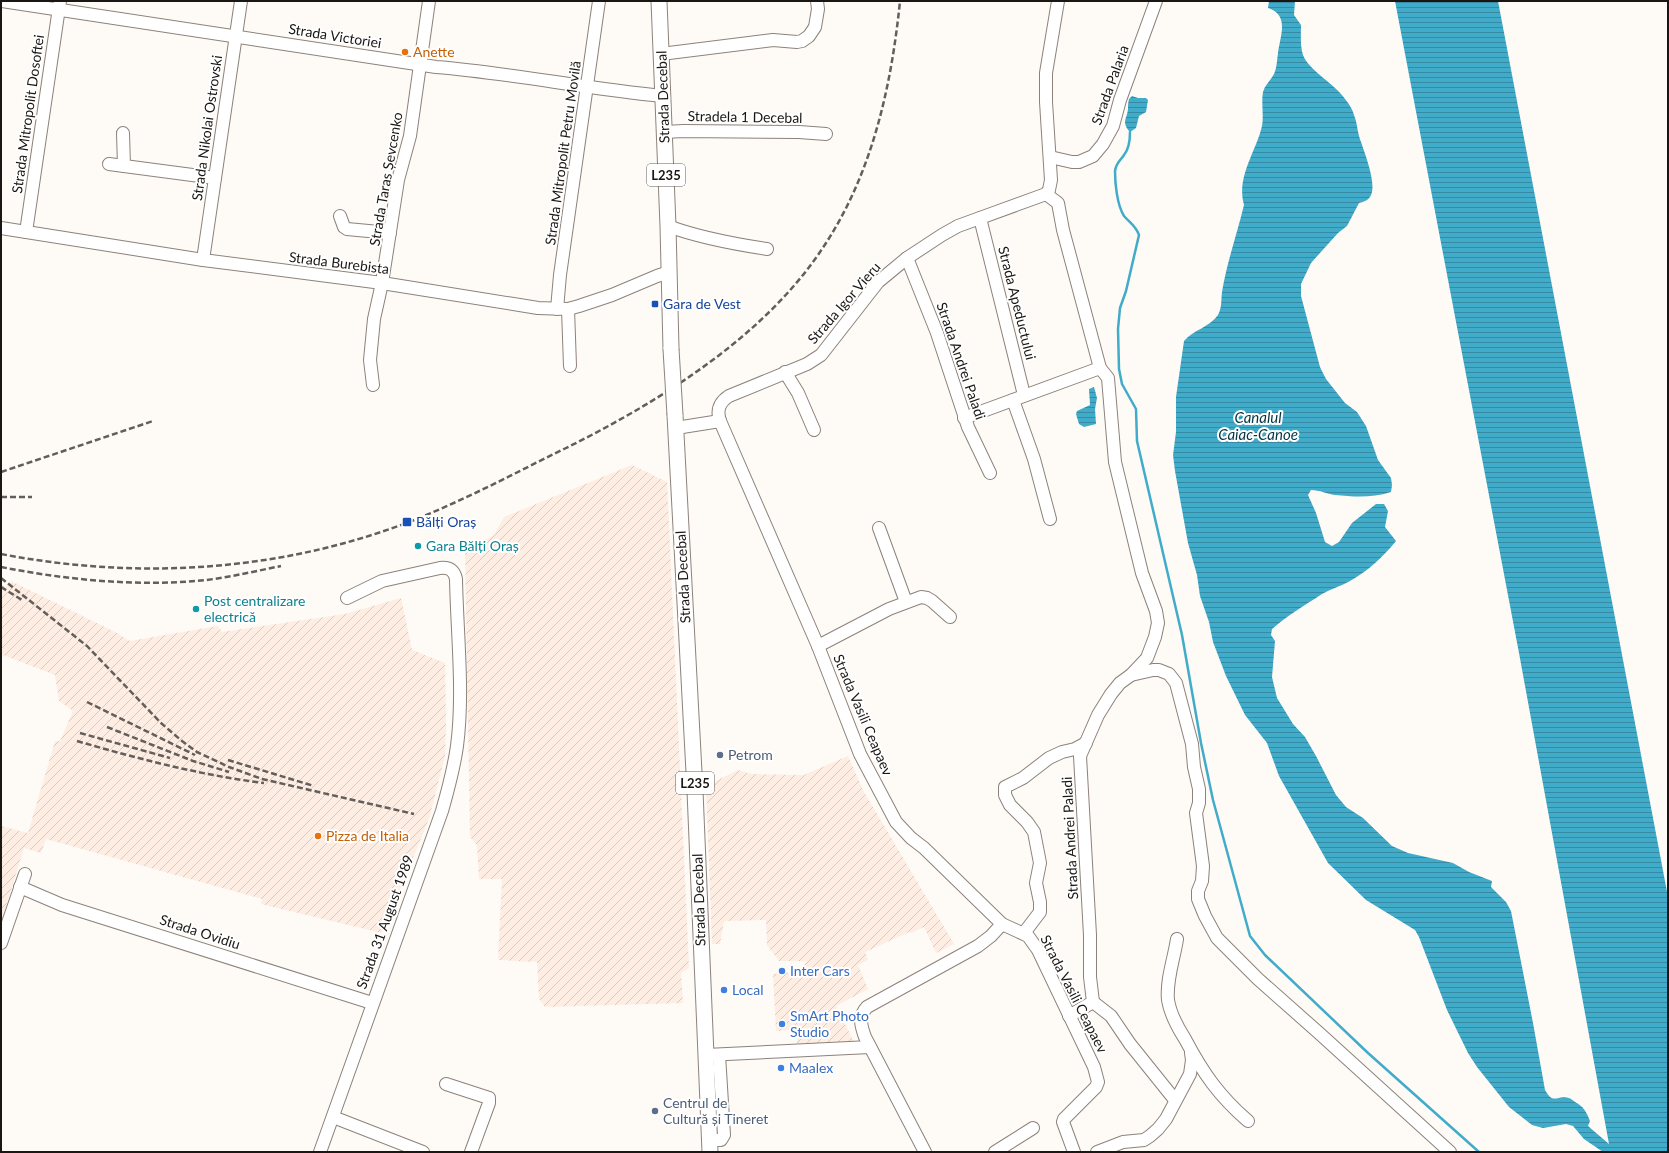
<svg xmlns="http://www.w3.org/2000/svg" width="1669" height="1153" viewBox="0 0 1669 1153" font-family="Lato,sans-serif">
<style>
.industrial{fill:url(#industrial-furrows)}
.water{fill:url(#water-rules)}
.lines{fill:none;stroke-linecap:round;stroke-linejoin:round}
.stream{stroke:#41abca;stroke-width:2.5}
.minor-casing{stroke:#8d827b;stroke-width:14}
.major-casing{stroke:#8d827b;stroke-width:17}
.minor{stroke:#fff;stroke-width:12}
.major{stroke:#fff;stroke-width:15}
.rail{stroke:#625e5b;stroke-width:2.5;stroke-dasharray:6 3;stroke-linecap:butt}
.major-bridge-casing{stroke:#8d827b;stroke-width:17;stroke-linecap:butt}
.major-bridge{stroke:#fff;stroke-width:15}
.food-dot{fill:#e8710a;stroke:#fff;stroke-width:1.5}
.transit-dot{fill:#1a4fb4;stroke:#fff;stroke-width:1.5}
.culture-dot{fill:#0f9aa8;stroke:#fff;stroke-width:1.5}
.service-dot{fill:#5c6f8a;stroke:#fff;stroke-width:1.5}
.shop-dot{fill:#3f7fe0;stroke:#fff;stroke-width:1.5}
.labels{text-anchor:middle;stroke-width:4;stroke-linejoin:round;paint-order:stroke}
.shield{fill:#fff;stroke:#5f5c5a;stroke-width:1}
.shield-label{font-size:13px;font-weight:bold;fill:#1a1613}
.street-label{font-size:14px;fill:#1a1613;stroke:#fff}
.food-label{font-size:14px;fill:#c56008;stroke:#fff;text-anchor:start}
.transit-label{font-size:14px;fill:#164399;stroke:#fff;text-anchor:start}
.culture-label{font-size:14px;fill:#0d838f;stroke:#fff;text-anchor:start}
.service-label{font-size:14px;fill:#4e5e75;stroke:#fff;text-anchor:start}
.shop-label{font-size:14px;fill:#366cbe;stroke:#fff;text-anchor:start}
.water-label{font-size:15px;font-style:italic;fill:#053644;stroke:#fff}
</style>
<defs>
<pattern id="industrial-furrows" width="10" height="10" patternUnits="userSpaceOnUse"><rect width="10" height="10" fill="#feede2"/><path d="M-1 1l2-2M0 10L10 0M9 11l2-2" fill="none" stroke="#d9cac1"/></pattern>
<pattern id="water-rules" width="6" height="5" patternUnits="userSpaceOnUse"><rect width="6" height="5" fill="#41abca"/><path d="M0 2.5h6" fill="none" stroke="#368aa3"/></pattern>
</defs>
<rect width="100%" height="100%" fill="#fefaf6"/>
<g class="industrial">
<polygon points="632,465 667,482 689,968 681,973 683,1003 545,1007 539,999 537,962 498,960 502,879 479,879 477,845 470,837 465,550 494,535 504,517"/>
<polygon points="11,581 115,632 130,641 218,626 222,632 345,614 401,598 412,650 445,663 446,724 445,756 429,819 382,933 261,904 262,899 46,839 41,853 24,848 1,922 1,826 28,833 55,741 60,741 73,711 59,701 55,675 3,655 1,660 1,584 6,587"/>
<polygon points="848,756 864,792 954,944 936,953 924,927 911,933 909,932 865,952 868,960 858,965 868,989 836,1006 855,1044 797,1047 797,1030 776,1031 773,974 793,972 793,976 795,976 807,961 779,961 767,945 766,920 724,921 720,944 712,944 706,786 738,770 751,774 804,775"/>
</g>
<g class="water">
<path d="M1269 1H1295L1294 15 1301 25C1301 34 1300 46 1303 55 1308 69 1331 82 1341 94 1346 100 1352 107 1354 115 1357 122 1357 129 1359 136 1363 149 1377 182 1371 195 1369 200 1364 202 1359 203L1347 226 1338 233 1311 263 1301 284V296L1320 367 1326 379 1345 403 1357 412 1366 426 1378 460 1391 478 1392 485 1391 492C1372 498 1355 497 1335 495 1327 494 1320 490 1311 490L1308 495 1316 513 1325 542 1332 546 1339 542 1352 523 1376 504H1384L1388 511 1385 527 1396 541C1383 557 1368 571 1350 581 1341 586 1331 589 1322 594 1305 605 1287 616 1272 629L1271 635 1275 641 1272 677 1277 698 1293 724 1305 737 1316 756 1336 795 1346 807 1363 818 1392 846 1408 853 1453 863 1469 872 1492 881 1491 887 1506 902 1511 911 1533 1023 1545 1090C1554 1106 1557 1094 1569 1098 1570 1098 1574 1101 1575 1102 1584 1107 1586 1111 1590 1121L1588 1126 1609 1144 1519 653 1395 1H1498L1668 897V1152H1603L1584 1139 1573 1126 1566 1124 1543 1128 1532 1125 1509 1107 1477 1067 1468 1053 1447 1010 1419 937 1415 930 1366 900 1328 863 1279 776 1267 743 1245 715 1226 676 1213 642 1209 622 1200 596 1197 575 1188 543 1175 471 1173 455 1176 432V397L1184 341C1193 330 1210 327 1218 315 1222 308 1221 300 1222 292 1227 262 1237 234 1244 205 1236 177 1256 152 1262 126 1264 115 1261 103 1263 92 1265 85 1271 80 1274 74 1277 68 1277 59 1278 53 1280 36 1290 15 1268 8Z"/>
<path d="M1132 96 1138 98H1146L1148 100 1146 112 1139 116 1136 128 1130 132C1121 122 1127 119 1128 109 1128 105 1128 103 1129 99Z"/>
<polygon points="1094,387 1097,398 1095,409 1096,424 1084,427 1079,424 1076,414 1077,411 1090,405 1089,389"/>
</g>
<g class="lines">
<path class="stream" d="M1130 132C1130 139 1129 149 1124 155 1120 161 1116 163 1115 171 1115 183 1117 205 1124 216 1130 223 1136 226 1139 235L1126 291 1120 308 1118 329 1119 369 1122 384 1136 409 1137 441 1182 635 1201 743 1213 800 1250 936 1265 955 1368 1053 1479 1152"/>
<g class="minor-casing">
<g id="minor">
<path d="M2 1 436 67C512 73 587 89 663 96"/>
<polyline points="661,54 773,40 797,42 802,41 809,36 815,27 818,9 817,1"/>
<polyline points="665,132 683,131 799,132 826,134"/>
<polyline points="123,133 124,166"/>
<polyline points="1050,157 1072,162 1079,162 1093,156 1103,144 1113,126 1120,100 1156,1"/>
<polyline points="109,164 215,178"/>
<polyline points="1046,194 1058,203 1063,230 1100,368 1108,378 1115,462 1142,573 1156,611 1158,623 1155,637 1147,658 1131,675 1120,683 1111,694 1098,715 1080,756 1090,935 1090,977 1093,1002 1069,1016"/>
<polyline points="340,216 344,227 347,229 390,233"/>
<polyline points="980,218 1024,395"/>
<path d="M668 226C700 238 734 244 767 249"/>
<polyline points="1,228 203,260 382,283 538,308 568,309 579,306 612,295 657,276 669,272"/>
<polyline points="26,232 60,1"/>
<polyline points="907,258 937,333 968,427 990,473"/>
<polyline points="203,260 241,1"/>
<polyline points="557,309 560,275 599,1"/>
<polyline points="568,309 570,366"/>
<polyline points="785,372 798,393 814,430"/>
<polyline points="373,385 370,360 374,319 382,283 398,180 410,136 429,1"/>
<polyline points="1013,400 1034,459 1050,519"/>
<polyline points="964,418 1100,368"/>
<path d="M720 421C716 409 720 402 729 396L807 364 821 355 878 282 907 258 942 235 958 226 1046 194 1049 190 1051 180 1046 102V73L1058 1"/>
<polyline points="676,428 720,421 818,646 860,754 896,822 911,838 924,848 1002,924 1028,936 1038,950 1094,1067 1098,1082 1096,1087 1064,1119 1063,1122 1074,1152"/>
<polyline points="879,528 906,602"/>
<polyline points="818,646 889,609 921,597 927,598 932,601 950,617"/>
<polyline points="1131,675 1153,670 1159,670 1169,674 1176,683 1192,744 1194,767 1199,789 1199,803 1196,813 1203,866 1202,881 1198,891 1198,899 1205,916 1217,938 1258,979 1319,1033 1450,1152"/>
<polyline points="20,887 62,905 372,1003"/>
<polyline points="1024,933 1040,912 1040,902 1036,883 1040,863 1034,832 1027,822 1010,805 1005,795 1005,787 1023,778 1049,758 1062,752 1075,749 1086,743"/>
<path d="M1177 939C1174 959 1166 980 1168 1000 1170 1013 1178 1028 1185 1039 1203 1073 1219 1096 1248 1121"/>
<polyline points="1,943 25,874"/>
<polyline points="1093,1002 1111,1016 1130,1044 1175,1100"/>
<polyline points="706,1055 870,1047"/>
<polyline points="446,1084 489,1098 489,1103 471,1152"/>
<polyline points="333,1117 423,1152"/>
<polyline points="709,1140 721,1140 724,1135 719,1055"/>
<path d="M320 1152 442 811C448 790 454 768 457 746 464 693 457 633 456 579 454 570 449 567 440 568L382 581 347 598"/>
<path d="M925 1152 865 1037C861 1026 858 1017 867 1007L978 946 991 936 1002 924"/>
<polyline points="995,1152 1033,1128"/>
<polyline points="1097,1152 1123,1142 1144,1140 1150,1136 1158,1129 1166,1119 1190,1074 1192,1060 1191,1053"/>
</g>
</g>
<g class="major-casing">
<g id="major">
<polyline points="659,1 668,226 671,349"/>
<polyline points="675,415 695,791 710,1152"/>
</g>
</g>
<use href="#minor" class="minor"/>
<use href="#major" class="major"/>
<g class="rail">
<polyline points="1,472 153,421"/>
<polyline points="1,497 32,497"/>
<path d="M1 554C137 580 278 572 409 522 463 501 513 474 564 449 657 403 761 339 820 252 871 178 891 90 900 1"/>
<path d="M1 567C67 580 139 587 206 580 231 577 256 571 281 566"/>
<polyline points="1,578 87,646 161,723 182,741 197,752 229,767 262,779 414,814"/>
<polyline points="1,587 22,600"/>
<polyline points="87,702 195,755"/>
<polyline points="107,727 193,761 229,772"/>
<polyline points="80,733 170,758"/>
<path d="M77 741C139 759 200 775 264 783"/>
<polyline points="228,760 314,786"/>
</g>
<g class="major-bridge-casing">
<polyline id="major-bridge" points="671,349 675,415"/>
</g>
<use href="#major-bridge" class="major-bridge"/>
</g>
<g class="food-dot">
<circle cx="405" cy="52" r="4"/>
<circle cx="318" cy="836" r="4"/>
</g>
<g class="transit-dot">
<rect x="651" y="300" width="8" height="8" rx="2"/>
<rect x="402" y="517" width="10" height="10" rx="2"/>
</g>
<g class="culture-dot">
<circle cx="418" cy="546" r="4"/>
<circle cx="196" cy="609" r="4"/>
</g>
<g class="service-dot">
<circle cx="720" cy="755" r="4"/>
<circle cx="655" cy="1111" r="4"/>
</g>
<g class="shop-dot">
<circle cx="782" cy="971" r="4"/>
<circle cx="724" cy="990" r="4"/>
<circle cx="782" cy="1024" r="4"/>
<circle cx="781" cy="1068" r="4"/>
</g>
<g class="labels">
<g class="shield">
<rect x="647" y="164" width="38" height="22" rx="3"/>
<rect x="676" y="772" width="38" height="22" rx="3"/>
</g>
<g class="shield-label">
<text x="666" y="180">L235</text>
<text x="695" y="788">L235</text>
</g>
<g class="street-label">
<text transform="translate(335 36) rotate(9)" y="5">Strada Victoriei</text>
<text transform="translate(1110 85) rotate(-70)" y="5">Strada Palaria</text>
<text transform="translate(663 97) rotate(-92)" y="5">Strada Decebal</text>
<text transform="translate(28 114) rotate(-82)" y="5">Strada Mitropolit Dosoftei</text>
<text transform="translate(745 117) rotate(1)" y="5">Stradela 1 Decebal</text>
<text transform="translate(207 128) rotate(-82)" y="5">Strada Nikolai Ostrovski</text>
<text transform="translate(563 153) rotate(-82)" y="5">Strada Mitropolit Petru Movilă</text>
<text transform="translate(386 179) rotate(-80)" y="5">Strada Taras Șevcenko</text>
<text transform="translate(339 263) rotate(7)" y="5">Strada Burebista</text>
<text transform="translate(844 303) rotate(-49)" y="5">Strada Igor Vieru</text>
<text transform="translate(1017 303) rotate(76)" y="5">Strada Apeductului</text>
<text transform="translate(961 361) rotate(71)" y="5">Strada Andrei Paladi</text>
<text transform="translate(683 577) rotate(-93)" y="5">Strada Decebal</text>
<text transform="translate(863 715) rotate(67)" y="5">Strada Vasili Ceapaev</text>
<text transform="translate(1070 838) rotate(-93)" y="5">Strada Andrei Paladi</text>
<text transform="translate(699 900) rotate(-92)" y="5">Strada Decebal</text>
<text transform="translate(385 922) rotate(-70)" y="5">Strada 31 August 1989</text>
<text transform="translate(200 932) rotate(18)" y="5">Strada Ovidiu</text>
<text transform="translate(1074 994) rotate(63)" y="5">Strada Vasili Ceapaev</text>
</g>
<g class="food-label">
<text x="413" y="57">Anette</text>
<text x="326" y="841">Pizza de Italia</text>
</g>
<g class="transit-label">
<text x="663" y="309">Gara de Vest</text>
<text x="416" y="527">Bălți Oraș</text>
</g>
<g class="culture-label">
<text x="426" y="551">Gara Bălți Oraș</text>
<text x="204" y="606">Post centralizare<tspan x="204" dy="16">electrică</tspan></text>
</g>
<g class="service-label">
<text x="728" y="760">Petrom</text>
<text x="663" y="1108">Centrul de<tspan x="663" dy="16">Cultură și Tineret</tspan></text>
</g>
<g class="shop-label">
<text x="790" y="976">Inter Cars</text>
<text x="732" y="995">Local</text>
<text x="790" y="1021">SmArt Photo<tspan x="790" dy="16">Studio</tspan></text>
<text x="789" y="1073">Maalex</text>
</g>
<g class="water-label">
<text x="1258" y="423">Canalul<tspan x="1258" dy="17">Caiac-Canoe</tspan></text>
</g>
</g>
<rect width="1669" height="1153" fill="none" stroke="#1a1613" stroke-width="4"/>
</svg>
